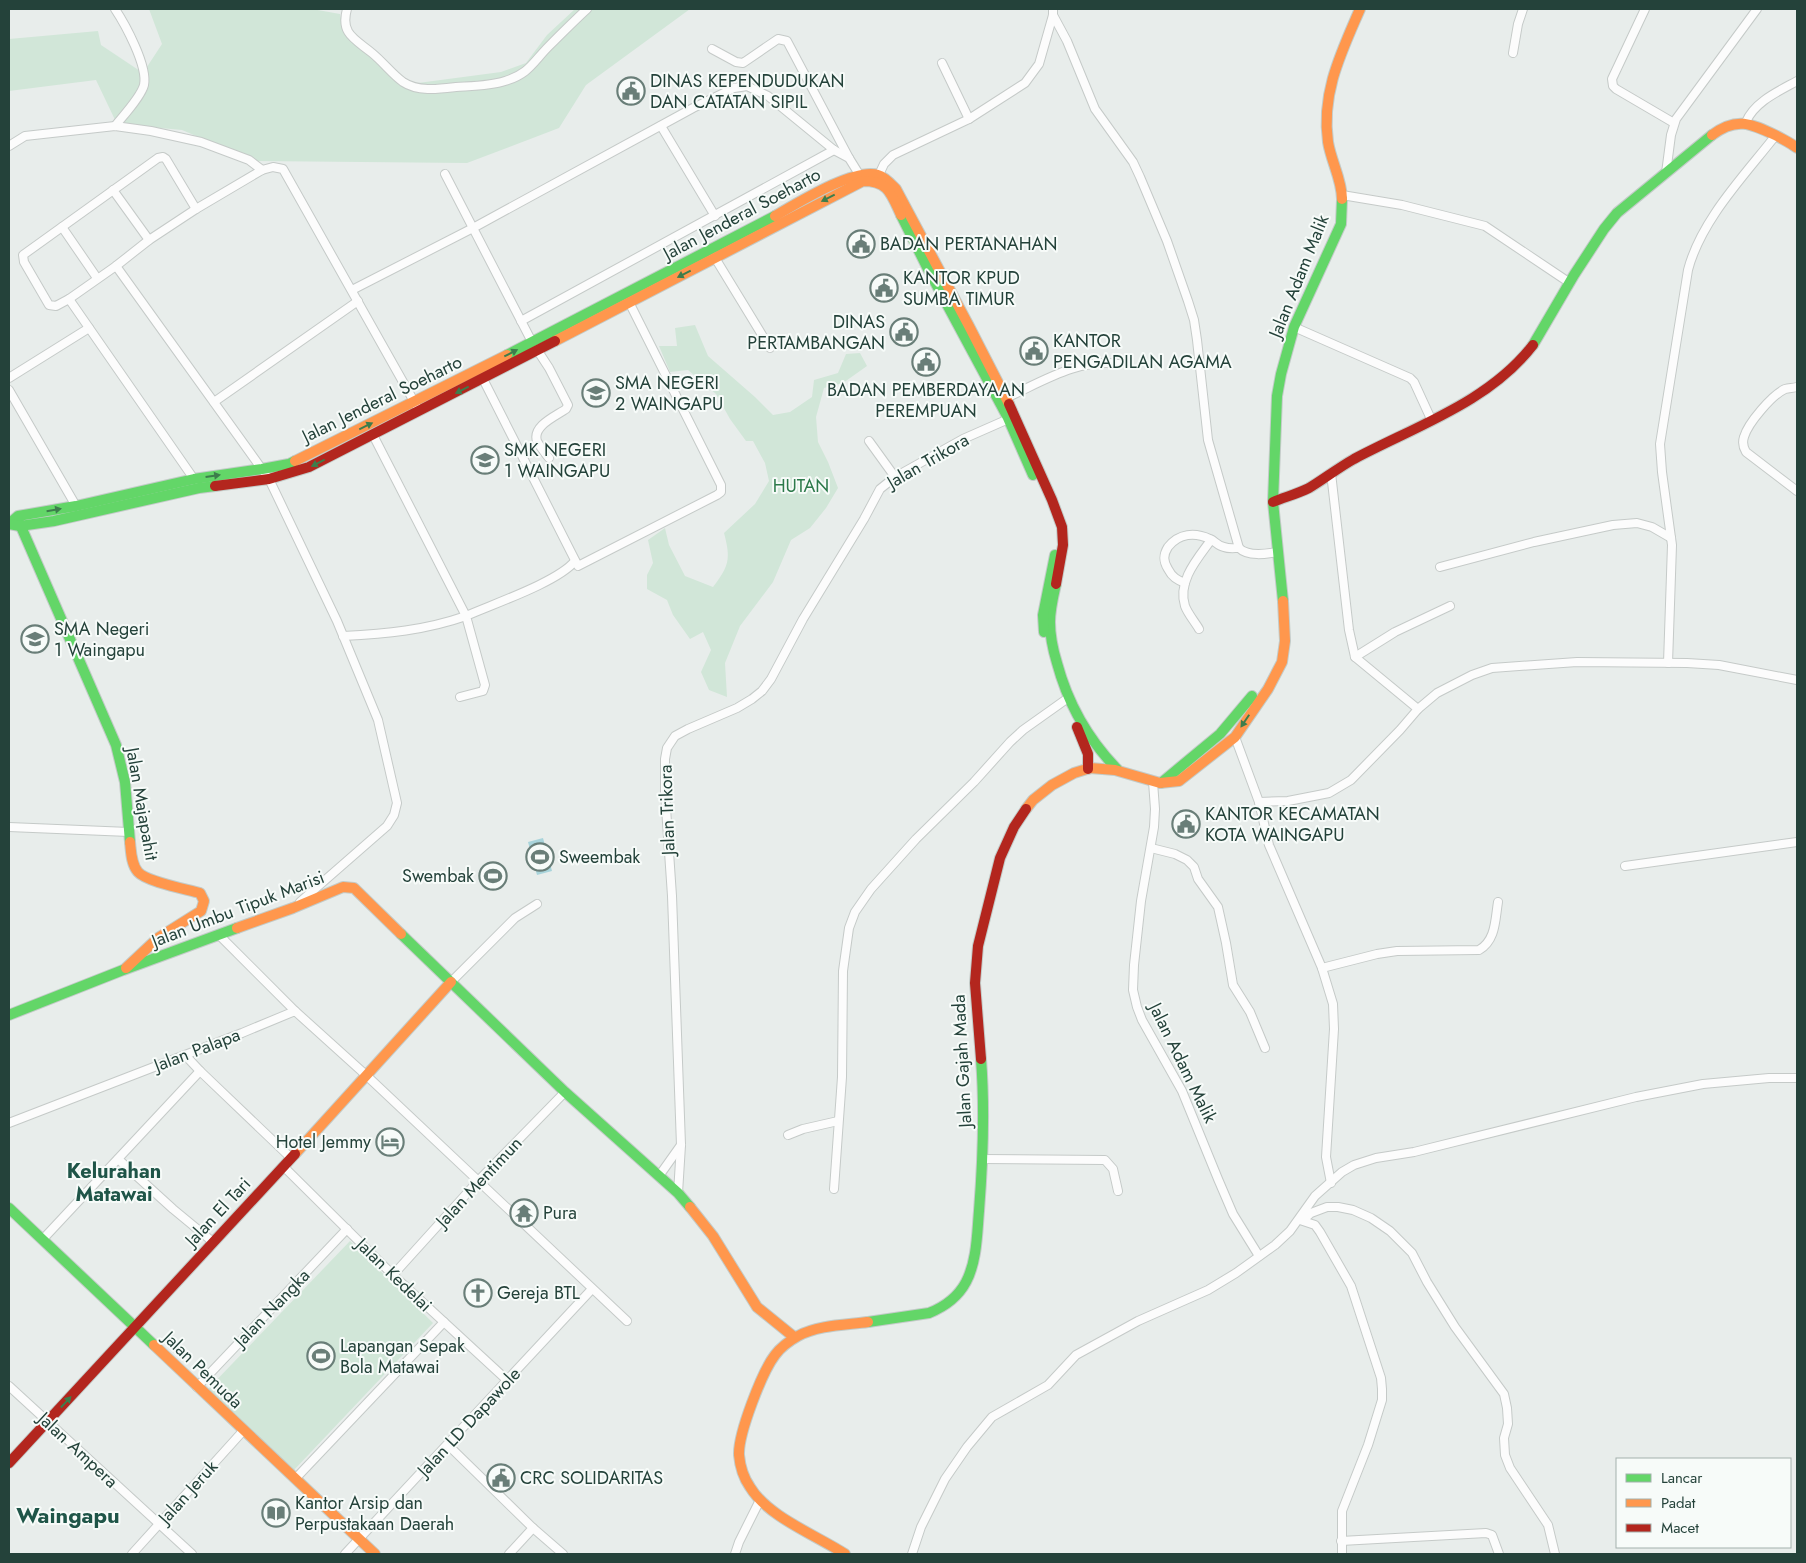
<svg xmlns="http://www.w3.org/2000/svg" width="1806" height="1563" viewBox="0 0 1806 1563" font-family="Jost,sans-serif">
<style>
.green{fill:#d1e6d8}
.water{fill:#a9d4db}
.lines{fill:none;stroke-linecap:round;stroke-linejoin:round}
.street-casing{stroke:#c5cac8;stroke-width:10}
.fast-casing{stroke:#c3cbc8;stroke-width:12}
.slow-casing{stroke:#c3cbc8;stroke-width:12}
.jam-casing{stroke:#c3cbc8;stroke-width:12}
.street{stroke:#fcfcfc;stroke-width:8}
.fast{stroke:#63d668;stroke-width:10}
.slow{stroke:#ff974d;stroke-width:10}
.jam{stroke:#b3261e;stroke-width:10}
.oneway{fill:#3d7d4c}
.labels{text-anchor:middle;stroke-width:4;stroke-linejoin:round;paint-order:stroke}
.poi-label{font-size:18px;fill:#24423a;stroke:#f7fbf9;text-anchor:start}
.street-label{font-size:18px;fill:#24423a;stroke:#f7fbf9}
.park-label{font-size:18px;fill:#2d7a4b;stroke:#f7fbf9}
.quarter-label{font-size:20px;font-weight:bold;fill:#1f5548;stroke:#f7fbf9}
.district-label{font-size:22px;font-weight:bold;fill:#1f5548;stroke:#f7fbf9}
</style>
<rect width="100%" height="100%" fill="#e8edeb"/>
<g class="green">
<polygon points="149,9 312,9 340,14 344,33 407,81 418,83 501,72 526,63 547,35 575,9 690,9 586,85 559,128 467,163 255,161 182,130 117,124 96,80 9,91 9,39 98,31 101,45 143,73 162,44"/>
<path d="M695 325 708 356 755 397 773 415 790 412 812 397 814 380 838 373 846 354 860 353 867 366 843 383 824 388 816 417 818 442 828 462 838 488 826 508 810 528 791 540 773 582 740 626 725 663 727 697 709 690 701 672 711 650 703 632 690 639 673 615 667 600 647 589V575L653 563 648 540 665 528 669 545 685 576 713 587C729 566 731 559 724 533L755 504 769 481 765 463 753 441H746L730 419 716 394 688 370 670 372 659 346H677L675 328Z"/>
<polygon points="350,1241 433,1323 294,1470 207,1390"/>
</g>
<polygon class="water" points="543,838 552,871 537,875 528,842"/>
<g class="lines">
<g class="street-casing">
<g id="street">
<path d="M347 9C340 34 355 39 372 53 383 62 392 74 403 82 418 92 439 89 456 87 471 86 490 86 505 81 529 74 533 62 549 46 561 34 574 21 587 9"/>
<polyline points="1645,9 1612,79 1613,86 1616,89 1674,123"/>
<path d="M1053 15 1067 41 1095 109 1133 162 1140 177 1167 241 1188 301 1194 320 1197 340 1208 440 1239 548C1248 557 1266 554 1277 552"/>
<polyline points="712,49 736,62 743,63 778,39 787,41 849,158"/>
<polyline points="1513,53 1518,24 1523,9"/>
<polyline points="942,63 969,119"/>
<path d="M1746 122C1754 102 1779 91 1797 81"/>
<path d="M115 126C123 116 141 97 144 85 148 66 125 24 115 9"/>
<polyline points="661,126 715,216"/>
<polyline points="9,146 25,136 115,126 151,131 201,142 249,160 262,170"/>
<polyline points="1666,173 1671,135 1676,119 1757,9"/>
<path d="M445 174 532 342 549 368 568 405 566 409C556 416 532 426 537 441 540 447 545 453 549 458"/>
<polyline points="877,179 884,164 893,155 969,119 1025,83 1039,64 1053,15 1053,9"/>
<polyline points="113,190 149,240"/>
<polyline points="1342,195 1402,205 1485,226 1570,283"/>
<polyline points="62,227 97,278"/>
<polyline points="712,253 770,348"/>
<polyline points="116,266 269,479 337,621 378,720 397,803 394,815 387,826 300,902"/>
<polyline points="352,290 473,228 693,108 734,88 747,86 768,96 834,150 849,158 862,179"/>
<polyline points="69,299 56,306 49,305 24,262 23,255 158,158 163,157 166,159 196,209"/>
<polyline points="521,321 834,150"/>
<polyline points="1294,327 1410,378 1414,382 1431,419"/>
<polyline points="9,378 89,328"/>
<polyline points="483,379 578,566 717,495 721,492 721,485 629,302"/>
<path d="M1797 387C1793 388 1789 388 1785 389 1772 395 1748 423 1744 437 1742 443 1743 447 1746 452L1797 491"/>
<polyline points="9,390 76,506"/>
<path d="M1006 398C1042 382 1078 358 1119 364"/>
<polyline points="214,402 358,301"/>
<polyline points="869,441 895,477"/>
<polyline points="1331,473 1349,630 1355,657 1418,709"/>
<polyline points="196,482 69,299 116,266 149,240 196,209 262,170 273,167 283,169 416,405"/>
<polyline points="1440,567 1534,542 1613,525 1637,523 1652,527 1671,538"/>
<path d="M1185 583C1177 580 1172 577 1168 569 1163 561 1163 555 1168 547 1179 533 1195 532 1210 539 1215 541 1218 546 1224 547 1229 549 1234 548 1239 548"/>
<path d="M1199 629C1195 622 1188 614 1185 606 1177 581 1198 558 1211 540"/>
<path d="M343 636C386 634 426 630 466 616L373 435"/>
<polyline points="1355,657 1395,632 1450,606"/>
<path d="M1668 663 1672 545 1662 472 1660 444 1688 270C1701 220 1744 176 1776 135"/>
<path d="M460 697 483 691 485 685 466 616C493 604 558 582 575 561"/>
<polyline points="1235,737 1259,802 1269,845 1322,968 1333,1004 1334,1029 1326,1157 1331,1183"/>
<polyline points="1153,782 1155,809 1154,827 1141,901 1134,965 1133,990 1137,1007 1142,1020 1182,1091 1218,1179 1233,1214 1259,1256"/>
<polyline points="1259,802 1288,801 1329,793 1351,780 1400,730 1418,709 1437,693 1472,675 1492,668 1577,662 1687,663 1719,665 1797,680"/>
<polyline points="9,827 129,832"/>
<polyline points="1151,848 1175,854 1187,860 1194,867 1198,879 1218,907 1226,943 1233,985 1250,1012 1265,1048"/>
<polyline points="1625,866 1797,842"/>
<polyline points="220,936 295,1011"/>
<path d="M1322 968 1377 954 1397 951 1479 950C1496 940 1495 920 1498 902"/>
<polyline points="451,982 515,918 537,904"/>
<polyline points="185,1055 200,1071 290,1157"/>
<polyline points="9,1123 242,1033 295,1011 367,1076 627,1321"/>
<polyline points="788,1135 803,1129 838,1121"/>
<polyline points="118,1159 173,1209 213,1242"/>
<polyline points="982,1159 1105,1160 1113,1169 1118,1191"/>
<polyline points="283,1166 393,1275 508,1381"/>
<polyline points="659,1176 681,1145"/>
<polyline points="834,1189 842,1077 843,971 849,928 855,912 871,889 916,839 974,782 1010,742 1023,730 1068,698"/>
<polyline points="678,1193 681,1145 672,896 665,793 665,759 667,748 675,736 688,729 737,708 752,699 762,691 771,679 803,619 864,519 880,489 895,477 963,439 1013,417"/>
<polyline points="1300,1220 1315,1225 1320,1232 1351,1286 1381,1378 1382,1389 1382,1400 1368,1445 1342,1511 1342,1554"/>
<polyline points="1303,1220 1311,1213 1327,1207 1338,1207 1353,1210 1371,1218 1390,1231 1412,1253 1427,1282 1455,1327 1504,1394 1507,1408 1508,1424 1504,1438 1505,1455 1510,1468 1548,1525 1555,1554"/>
<polyline points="43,1239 200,1071"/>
<polyline points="393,1275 478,1181 565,1092"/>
<polyline points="9,1386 192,1554"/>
<polyline points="197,1387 347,1229"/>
<polyline points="448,1445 533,1528 563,1554"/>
<polyline points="296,1478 444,1322"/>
<polyline points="1341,1541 1486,1533 1492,1535 1499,1554"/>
<polyline points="132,1554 243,1431"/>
<polyline points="345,1554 592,1289"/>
<polyline points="509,1554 533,1528"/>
<polyline points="735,1554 739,1542 760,1500"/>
<polyline points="912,1554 921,1527 945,1479 967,1447 992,1417 1048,1385 1076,1355 1138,1321 1208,1290 1236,1273 1275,1245 1290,1231 1315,1196 1342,1172 1354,1165 1376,1158 1414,1152 1636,1097 1703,1084 1769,1078 1797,1078"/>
</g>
</g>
<g class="fast-casing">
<g id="fast">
<polyline points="901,215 929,271 1008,418 1033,475"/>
<polyline points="1533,345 1574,275 1604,229 1617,213 1712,135"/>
<polyline points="507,355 775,216"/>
<polyline points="19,522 116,745 125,782 130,842"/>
<polyline points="9,524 18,516 76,506 194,479 262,469 289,464 295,461"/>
<polyline points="9,524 20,526 54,521 199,488 215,486"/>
<path d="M1056 584C1053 597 1050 609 1050 622 1050 636 1053 650 1057 663 1068 704 1088 739 1117 769"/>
<polyline points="1283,601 1273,502 1277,396 1281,374 1294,327 1341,224 1342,199"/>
<polyline points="1044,632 1043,615 1055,555"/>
<polyline points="1161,783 1220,734 1252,696"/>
<polyline points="401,934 565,1092 678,1193 690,1207"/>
<polyline points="9,1015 123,970 237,928"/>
<polyline points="9,1208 154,1345"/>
<path d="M868 1322 929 1313C944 1307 958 1297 966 1282 977 1261 977 1234 979 1211 983 1160 985 1110 981 1059"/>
</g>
</g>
<g class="slow-casing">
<g id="slow">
<path d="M1712 135C1737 116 1752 124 1777 136 1784 140 1791 143 1797 148"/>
<path d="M1342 199C1342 180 1331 161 1328 142 1321 93 1341 53 1360 9"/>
<path d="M775 216C796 204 855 167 878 175 885 177 891 184 896 189L969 326 1009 404"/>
<path d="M555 341 863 181C889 181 891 194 901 215"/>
<polyline points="295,461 507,355"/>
<polyline points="1026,809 1033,800 1052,785 1074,773 1090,768 1115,770 1160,783 1179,781 1235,737 1268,689 1282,662 1285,641 1283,601"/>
<polyline points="237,928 293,908 343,887 354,888 401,934"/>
<path d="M126 968 158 938 201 911 204 901 200 893C186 889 147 882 138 872 131 864 131 851 130 842"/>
<polyline points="295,1154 451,982"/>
<polyline points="690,1207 713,1236 757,1307 794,1337"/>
<polyline points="154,1345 375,1554"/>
<path d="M845 1554C816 1535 768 1517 750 1487 743 1477 740 1466 739 1455 738 1434 762 1372 775 1355 781 1347 789 1341 798 1336 818 1325 846 1325 868 1322"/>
</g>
</g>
<g class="jam-casing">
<g id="jam">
<polyline points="1009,404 1052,500 1062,527 1063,545 1056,584"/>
<polyline points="215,486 269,479 309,467 555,341"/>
<path d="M1273 502C1285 497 1297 494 1309 488 1324 479 1338 468 1354 459 1416 426 1489 402 1533 345"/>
<polyline points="1077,727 1088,754 1088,769"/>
<polyline points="981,1059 975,983 978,946 1000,858 1014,827 1026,809"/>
<polyline points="9,1463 295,1154"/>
</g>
</g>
<use href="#street" class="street"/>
<use href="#fast" class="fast"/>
<use href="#slow" class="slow"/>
<use href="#jam" class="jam"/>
</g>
<defs><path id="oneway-solid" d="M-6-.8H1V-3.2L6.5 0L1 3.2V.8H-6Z" transform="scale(1.25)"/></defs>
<g class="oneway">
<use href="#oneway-solid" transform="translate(828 198) rotate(153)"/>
<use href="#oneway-solid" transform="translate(684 274) rotate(153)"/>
<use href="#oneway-solid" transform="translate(511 353) rotate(-27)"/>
<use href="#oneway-solid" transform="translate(462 390) rotate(153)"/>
<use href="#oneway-solid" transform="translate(366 426) rotate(-26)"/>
<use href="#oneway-solid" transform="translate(318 463) rotate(153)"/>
<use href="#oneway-solid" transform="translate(213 476) rotate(-8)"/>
<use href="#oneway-solid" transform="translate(54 510) rotate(-10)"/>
<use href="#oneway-solid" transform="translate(1245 721) rotate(124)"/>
<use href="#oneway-solid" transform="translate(66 1402) rotate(-47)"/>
</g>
<defs>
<g id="civic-ring" transform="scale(1.4375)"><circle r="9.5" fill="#f7fbf9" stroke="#697e78" stroke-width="1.5"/><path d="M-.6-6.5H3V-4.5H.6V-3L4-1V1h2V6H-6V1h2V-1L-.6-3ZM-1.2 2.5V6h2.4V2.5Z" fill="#697e78"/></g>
<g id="school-ring" transform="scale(1.4375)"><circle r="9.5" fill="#f7fbf9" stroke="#697e78" stroke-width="1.5"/><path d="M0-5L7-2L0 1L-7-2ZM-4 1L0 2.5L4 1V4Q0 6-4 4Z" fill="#697e78"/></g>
<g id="stadium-ring" transform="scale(1.4375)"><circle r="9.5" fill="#f7fbf9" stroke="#697e78" stroke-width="1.5"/><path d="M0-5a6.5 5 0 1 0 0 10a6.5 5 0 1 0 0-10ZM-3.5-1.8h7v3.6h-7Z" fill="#697e78"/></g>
<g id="hotel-ring" transform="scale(1.4375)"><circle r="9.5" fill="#f7fbf9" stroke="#697e78" stroke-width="1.5"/><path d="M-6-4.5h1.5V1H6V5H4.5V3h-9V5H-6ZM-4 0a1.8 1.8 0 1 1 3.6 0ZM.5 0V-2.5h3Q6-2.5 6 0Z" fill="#697e78"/></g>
<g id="temple-ring" transform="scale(1.4375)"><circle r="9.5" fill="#f7fbf9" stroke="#697e78" stroke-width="1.5"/><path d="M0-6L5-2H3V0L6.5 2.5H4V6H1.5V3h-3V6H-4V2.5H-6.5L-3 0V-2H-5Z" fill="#697e78"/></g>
<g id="church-ring" transform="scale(1.4375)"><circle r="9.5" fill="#f7fbf9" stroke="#697e78" stroke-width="1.5"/><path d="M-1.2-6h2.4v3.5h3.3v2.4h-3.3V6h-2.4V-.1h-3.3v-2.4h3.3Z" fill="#697e78"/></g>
<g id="library-ring" transform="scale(1.4375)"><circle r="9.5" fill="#f7fbf9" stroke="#697e78" stroke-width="1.5"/><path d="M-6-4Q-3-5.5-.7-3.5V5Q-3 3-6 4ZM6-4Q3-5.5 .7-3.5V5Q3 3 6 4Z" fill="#697e78"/></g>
</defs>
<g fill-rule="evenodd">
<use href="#civic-ring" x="631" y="91"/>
<use href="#civic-ring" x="861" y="244"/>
<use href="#civic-ring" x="884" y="288"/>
<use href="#civic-ring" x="904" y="332"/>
<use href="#civic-ring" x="1034" y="351"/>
<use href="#civic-ring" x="926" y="362"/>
<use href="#school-ring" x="596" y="393"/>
<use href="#school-ring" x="485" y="460"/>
<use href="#school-ring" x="35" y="639"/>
<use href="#civic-ring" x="1186" y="824"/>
<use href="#stadium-ring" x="540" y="857"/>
<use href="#stadium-ring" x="493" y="876"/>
<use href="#hotel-ring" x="390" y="1142"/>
<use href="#temple-ring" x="524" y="1213"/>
<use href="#church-ring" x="478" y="1293"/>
<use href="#stadium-ring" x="321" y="1356"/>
<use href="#civic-ring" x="501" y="1478"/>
<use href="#library-ring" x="276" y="1513"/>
</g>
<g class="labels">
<g class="poi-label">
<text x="650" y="87">DINAS KEPENDUDUKAN<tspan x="650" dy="21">DAN CATATAN SIPIL</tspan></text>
<text x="880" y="250">BADAN PERTANAHAN</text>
<text x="903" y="284">KANTOR KPUD<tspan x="903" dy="21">SUMBA TIMUR</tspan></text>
<text x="885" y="328" text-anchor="end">DINAS<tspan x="885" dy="21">PERTAMBANGAN</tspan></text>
<text x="1053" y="347">KANTOR<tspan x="1053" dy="21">PENGADILAN AGAMA</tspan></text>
<text x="615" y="389">SMA NEGERI<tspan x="615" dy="21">2 WAINGAPU</tspan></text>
<text x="926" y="396" text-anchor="middle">BADAN PEMBERDAYAAN<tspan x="926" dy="21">PEREMPUAN</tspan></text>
<text x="504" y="456">SMK NEGERI<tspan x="504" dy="21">1 WAINGAPU</tspan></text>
<text x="54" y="635">SMA Negeri<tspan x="54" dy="21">1 Waingapu</tspan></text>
<text x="1205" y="820">KANTOR KECAMATAN<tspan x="1205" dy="21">KOTA WAINGAPU</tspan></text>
<text x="559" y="863">Sweembak</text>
<text x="474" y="882" text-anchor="end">Swembak</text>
<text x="371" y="1148" text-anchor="end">Hotel Jemmy</text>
<text x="543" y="1219">Pura</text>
<text x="497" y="1299">Gereja BTL</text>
<text x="340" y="1352">Lapangan Sepak<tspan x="340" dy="21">Bola Matawai</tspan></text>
<text x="520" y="1484">CRC SOLIDARITAS</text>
<text x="295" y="1509">Kantor Arsip dan<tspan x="295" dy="21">Perpustakaan Daerah</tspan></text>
</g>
<g class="street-label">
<text transform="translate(742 214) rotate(-28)" y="6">Jalan Jenderal Soeharto</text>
<text transform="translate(1299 276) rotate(-68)" y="6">Jalan Adam Malik</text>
<text transform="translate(382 399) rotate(-26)" y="6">Jalan Jenderal Soeharto</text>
<text transform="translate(928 461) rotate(-30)" y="6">Jalan Trikora</text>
<text transform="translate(142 804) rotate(80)" y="6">Jalan Majapahit</text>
<text transform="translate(667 810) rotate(-92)" y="6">Jalan Trikora</text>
<text transform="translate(238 909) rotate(-21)" y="6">Jalan Umbu Tipuk Marisi</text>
<text transform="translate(197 1050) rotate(-21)" y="6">Jalan Palapa</text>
<text transform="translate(962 1061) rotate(-93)" y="6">Jalan Gajah Mada</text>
<text transform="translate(1183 1063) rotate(64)" y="6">Jalan Adam Malik</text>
<text transform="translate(479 1182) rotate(-47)" y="6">Jalan Mentimun</text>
<text transform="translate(218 1212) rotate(-47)" y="6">Jalan El Tari</text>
<text transform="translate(394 1275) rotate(44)" y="6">Jalan Kedelai</text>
<text transform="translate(272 1308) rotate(-46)" y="6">Jalan Nangka</text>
<text transform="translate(203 1370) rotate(44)" y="6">Jalan Pemuda</text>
<text transform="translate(469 1422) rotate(-47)" y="6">Jalan LD Dapawole</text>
<text transform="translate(78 1450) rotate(43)" y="6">Jalan Ampera</text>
<text transform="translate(188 1492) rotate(-48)" y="6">Jalan Jeruk</text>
</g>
<g class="park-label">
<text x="801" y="492">HUTAN</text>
</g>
<g class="quarter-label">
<text x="114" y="1178">Kelurahan<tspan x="114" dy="23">Matawai</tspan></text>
</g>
<g class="district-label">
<text x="68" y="1523">Waingapu</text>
</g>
</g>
<rect width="1806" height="1563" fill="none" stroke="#24423a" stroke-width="20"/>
<rect x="1616" y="1458" width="175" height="90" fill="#f7fbf9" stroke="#a3b1ad"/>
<rect x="1626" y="1474" width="25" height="8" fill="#63d668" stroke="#a3b1ad"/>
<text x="1661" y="1483" font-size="15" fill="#24423a">Lancar</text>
<rect x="1626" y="1499" width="25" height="8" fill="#ff974d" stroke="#a3b1ad"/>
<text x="1661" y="1508" font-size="15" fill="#24423a">Padat</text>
<rect x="1626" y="1524" width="25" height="8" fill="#b3261e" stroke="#a3b1ad"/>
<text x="1661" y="1533" font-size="15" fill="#24423a">Macet</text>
</svg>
